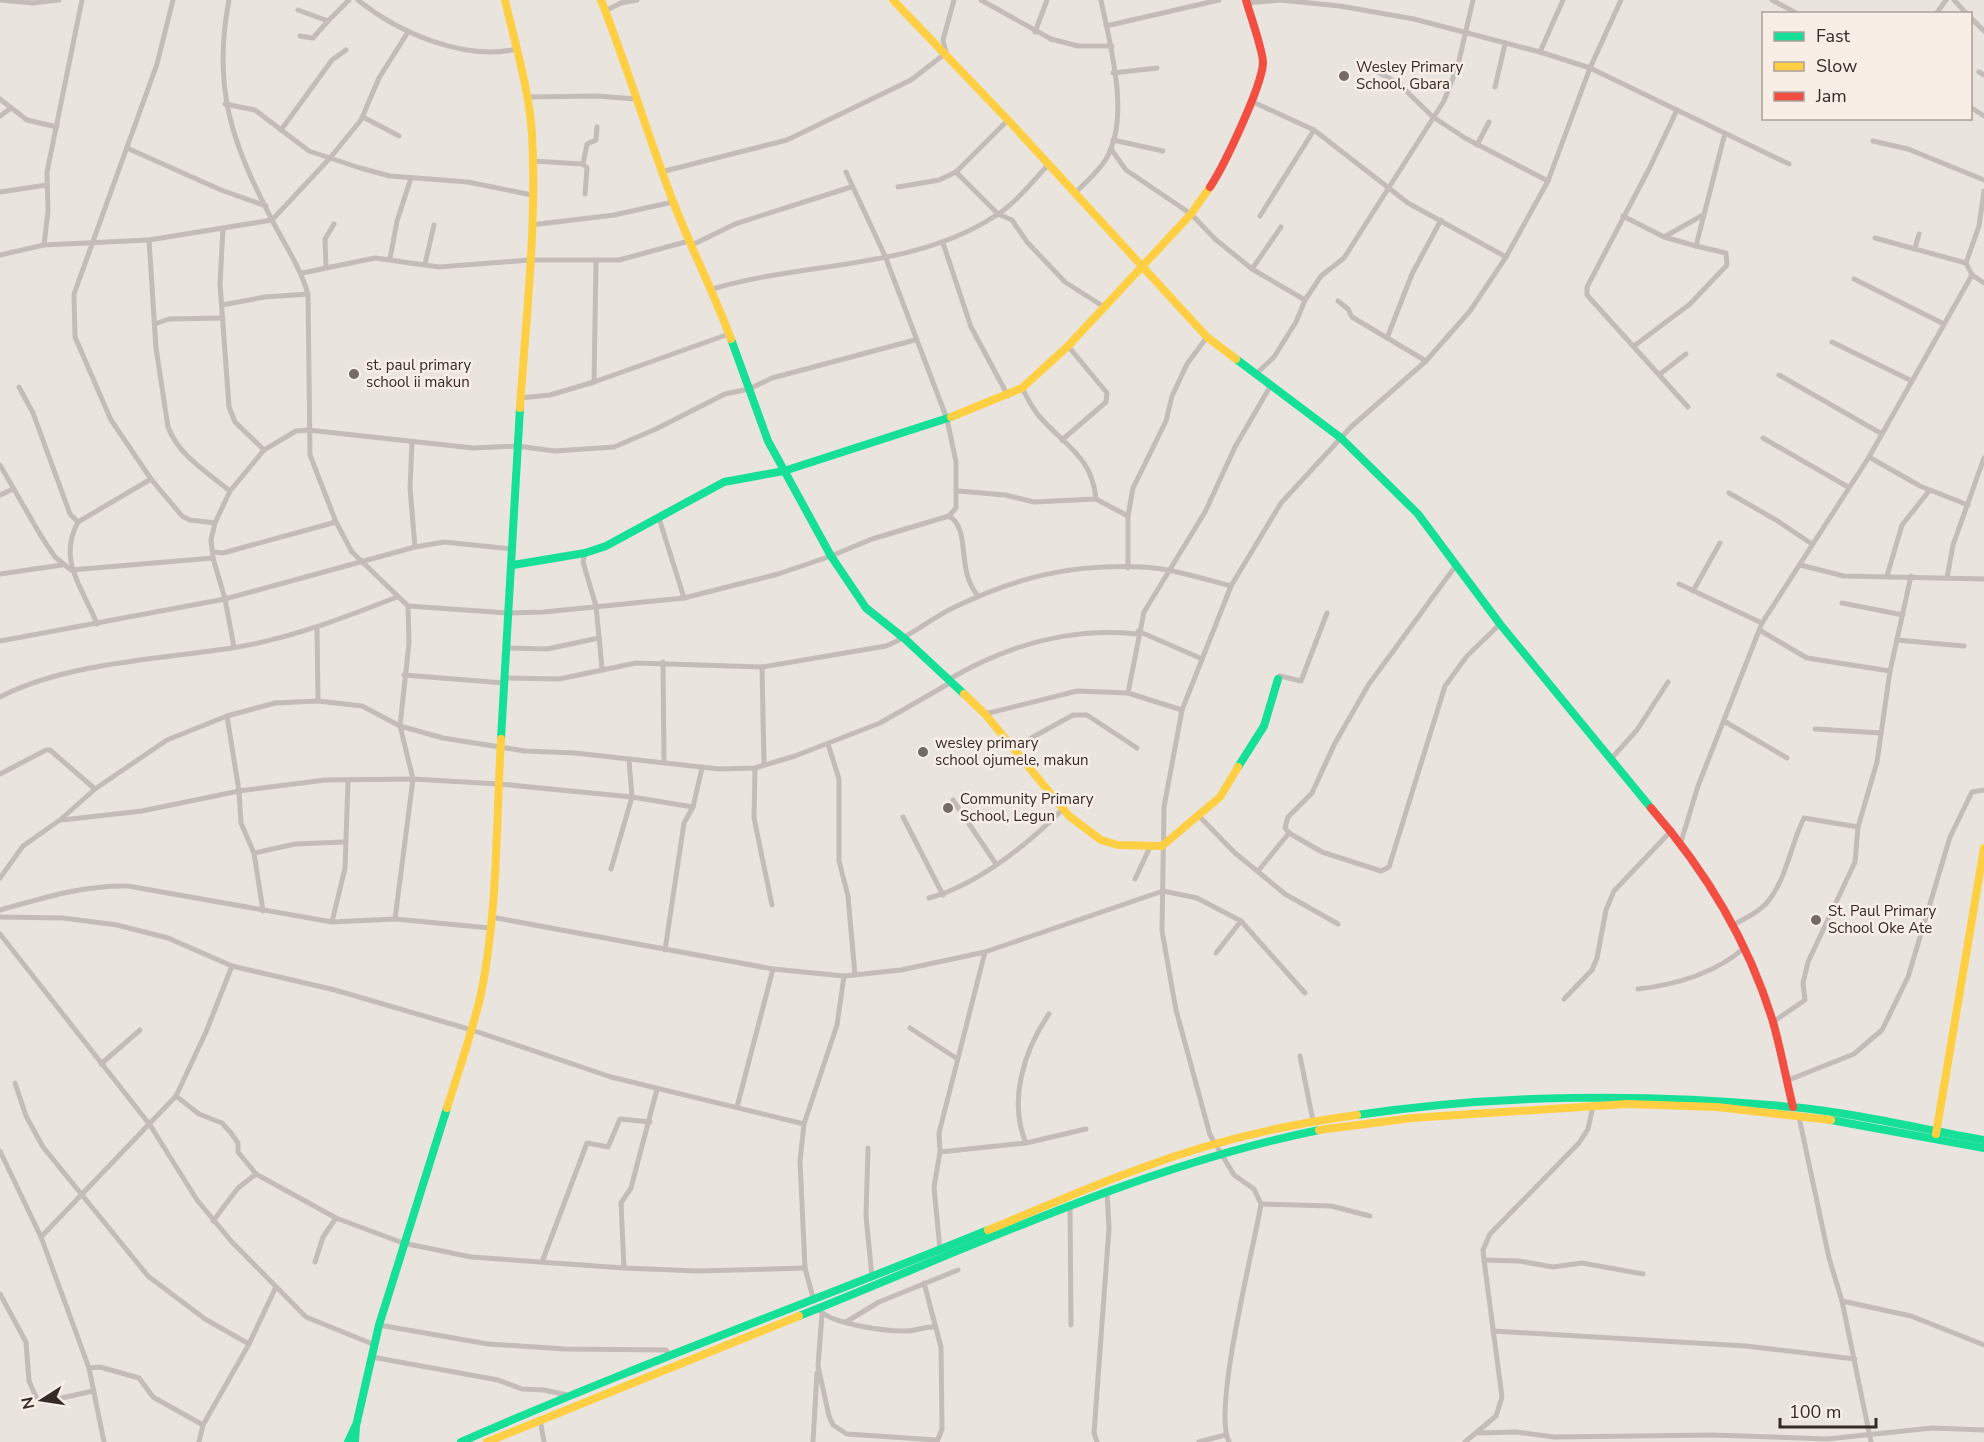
<svg xmlns="http://www.w3.org/2000/svg" width="1984" height="1442" viewBox="0 0 1984 1442" font-family="'Nunito Sans',sans-serif">
<style>
.lines{fill:none;stroke-linecap:round;stroke-linejoin:round}
.street{stroke:#c3bcb8;stroke-width:5}
.fast{stroke:#16e098;stroke-width:8}
.slow{stroke:#ffcf43;stroke-width:8}
.jam{stroke:#f24e42;stroke-width:8}
.poi-dot{fill:#746b67;stroke:#f8eee6;stroke-width:2}
.labels{text-anchor:middle;stroke-width:5;stroke-linejoin:round;paint-order:stroke}
.poi-label{font-size:15px;fill:#342a27;stroke:#f8eee6;text-anchor:start}
</style>
<rect width="100%" height="100%" fill="#eae4df"/>
<g class="lines">
<g class="street">
<polyline points="0,0 33,3 59,0"/>
<polyline points="173,0 157,64 74,294 75,337 111,420 151,479 182,516 190,520 215,523"/>
<path d="M229 0C212 88 232 143 272 220 285 245 300 267 308 294L310 455 336 522 352 552 408 606 409 643 400 726 413 779 395 919"/>
<path d="M358 0C399 33 464 61 517 49"/>
<polyline points="981,0 1051,39 1078,46 1112,46"/>
<polyline points="1772,0 1798,14"/>
<polyline points="1954,0 1967,14"/>
<polyline points="1246,3 1280,0 1340,6 1414,19 1540,52 1590,68 1789,164"/>
<polyline points="298,10 328,21 349,0"/>
<polyline points="607,10 621,3 637,0"/>
<polyline points="1936,14 1946,0"/>
<polyline points="1970,17 1984,31"/>
<polyline points="1106,26 1219,0"/>
<polyline points="1035,32 1047,0"/>
<polyline points="300,36 313,38 328,21"/>
<polyline points="1540,52 1563,0"/>
<polyline points="1366,65 1399,84 1433,117 1465,138 1548,181"/>
<polyline points="1979,72 1984,75"/>
<polyline points="1113,73 1157,68"/>
<polyline points="1495,87 1505,44"/>
<polyline points="527,97 597,96 635,99"/>
<polyline points="0,99 27,120 57,127"/>
<polyline points="1251,101 1314,130 1408,203 1506,257"/>
<polyline points="225,104 255,110 309,151 360,168 390,176 468,182 532,195"/>
<polyline points="1970,107 1984,116"/>
<polyline points="1677,110 1650,167 1587,287 1587,295 1688,407"/>
<polyline points="0,116 11,108"/>
<polyline points="363,117 399,136"/>
<polyline points="281,130 332,60 346,50"/>
<polyline points="1113,140 1163,151"/>
<polyline points="1873,141 1908,149 1984,180"/>
<polyline points="1477,145 1489,122"/>
<polyline points="127,148 221,190 266,206"/>
<polyline points="1111,149 1126,170 1191,214 1215,239 1252,269 1305,300"/>
<polyline points="532,161 583,164 587,144 596,140 597,127"/>
<polyline points="583,164 587,168 585,194"/>
<polyline points="661,172 787,140 911,80 946,53 943,40 954,0"/>
<polyline points="956,172 998,214 1012,220 1027,242 1065,282 1104,307"/>
<polyline points="898,187 939,180 956,172 1008,120"/>
<polyline points="0,192 47,185"/>
<path d="M1075 193C1085 183 1099 171 1106 159 1131 117 1110 45 1101 0"/>
<polyline points="1260,216 1314,130"/>
<polyline points="1623,216 1664,237 1696,246"/>
<polyline points="531,225 614,215 673,202"/>
<polyline points="223,228 220,284 229,407 235,422 264,450"/>
<polyline points="1664,237 1703,215"/>
<polyline points="1875,238 1966,263 1972,275 1984,283"/>
<path d="M149 240 156 348 168 427C179 456 207 472 230 491"/>
<polyline points="943,243 971,327 1008,396"/>
<polyline points="44,245 48,211 47,172 82,0"/>
<polyline points="692,245 735,224 851,187"/>
<polyline points="1915,248 1919,234"/>
<polyline points="0,255 44,245 149,240 272,220 330,158 361,120 379,78 408,32"/>
<polyline points="390,259 397,221 411,178"/>
<polyline points="1966,263 1979,226 1984,191"/>
<polyline points="425,264 434,225"/>
<polyline points="326,267 325,239 334,224"/>
<polyline points="1252,269 1281,227"/>
<polyline points="302,273 375,258 439,267 529,260 619,260 689,241"/>
<polyline points="1854,279 1944,324"/>
<path d="M709 290C802 261 911 271 995 216 1015 204 1032 182 1048 165"/>
<polyline points="1338,301 1348,309 1352,317 1426,361"/>
<polyline points="222,305 265,297 308,294"/>
<polyline points="155,324 169,319 223,318"/>
<polyline points="1387,338 1412,274 1441,220"/>
<polyline points="1832,342 1912,381"/>
<polyline points="1634,346 1690,304 1727,265 1726,253 1696,246 1725,133"/>
<polyline points="1256,374 1274,357 1296,322 1305,300 1321,276 1344,258 1444,101 1458,65 1473,0"/>
<polyline points="1660,374 1686,354"/>
<polyline points="1779,375 1882,434"/>
<polyline points="594,382 596,261"/>
<path d="M19 387 33 413 70 514 78 522C57 561 83 588 97 624"/>
<path d="M1022 388C1027 397 1032 408 1039 416 1065 446 1092 456 1096 499"/>
<polyline points="520,398 550,395 594,382 729,334"/>
<polyline points="1763,438 1848,487"/>
<polyline points="1062,440 1106,402 1107,393 1068,346"/>
<polyline points="412,442 410,488 415,547"/>
<polyline points="1869,457 1920,486 1968,505"/>
<polyline points="0,465 41,536 55,557 71,570 213,558"/>
<polyline points="958,491 1005,495 1034,502 1096,499 1128,516"/>
<polyline points="1729,493 1776,520 1812,544"/>
<polyline points="0,495 13,489"/>
<path d="M949 516C972 530 955 569 978 596"/>
<polyline points="659,518 684,598"/>
<polyline points="78,522 151,479"/>
<polyline points="214,552 223,553 336,522"/>
<polyline points="585,553 583,562 596,606 602,668"/>
<polyline points="1457,564 1369,684 1335,743 1312,793 1288,817 1285,828 1289,833 1322,852 1381,871 1389,867 1445,686 1467,656 1500,624"/>
<polyline points="1800,565 1844,576 1984,579"/>
<polyline points="1128,568 1128,516 1133,488 1166,421 1172,396 1187,364 1207,337"/>
<polyline points="0,574 62,565"/>
<polyline points="1887,576 1902,525 1929,491"/>
<polyline points="1947,578 1953,545 1984,458"/>
<polyline points="1679,584 1762,623"/>
<polyline points="1693,591 1720,543"/>
<polyline points="1842,603 1903,615"/>
<polyline points="408,606 508,613 544,612 684,598 778,574 831,556 872,539 949,516 956,508 956,462 947,419 885,256 846,172"/>
<polyline points="317,629 318,701"/>
<polyline points="1138,631 1200,658"/>
<polyline points="1761,631 1807,658 1890,671"/>
<polyline points="1897,640 1964,646"/>
<polyline points="0,641 225,599 415,547 444,542 513,549"/>
<polyline points="234,647 225,599 213,558 211,540 215,523 230,491 264,450 296,431 308,430 473,448 517,446 555,451 614,447 656,429 725,394 749,389 772,378 915,340"/>
<polyline points="506,648 547,649 599,638"/>
<polyline points="663,662 664,763"/>
<polyline points="762,667 764,764"/>
<polyline points="404,675 504,683"/>
<path d="M504 678 559 679 636 663 762 667 886 646C912 636 932 617 957 606 1020 576 1073 564 1142 567 1171 568 1203 579 1231 586"/>
<polyline points="1278,679 1280,676 1301,681 1327,613"/>
<path d="M948 680C1005 646 1070 627 1137 634"/>
<polyline points="1128,693 1144,612 1205,512 1235,447 1271,385"/>
<path d="M0 697C65 663 159 659 232 648 290 639 343 618 397 597"/>
<polyline points="985,714 1077,691 1128,693 1182,710"/>
<polyline points="227,716 239,791 241,823 254,853 263,911"/>
<polyline points="1724,721 1787,758"/>
<polyline points="1815,729 1881,733"/>
<polyline points="828,744 839,779 839,861 848,896 855,975"/>
<polyline points="1013,748 1073,715 1087,715 1137,748"/>
<polyline points="1610,760 1637,730 1668,682"/>
<polyline points="755,768 754,818 772,905"/>
<polyline points="0,774 46,750 50,750 95,789"/>
<polyline points="953,800 996,864"/>
<polyline points="1199,816 1235,853 1285,894 1338,924"/>
<polyline points="903,817 943,895"/>
<polyline points="62,820 142,811 239,791 325,780 413,779 499,784 632,797 693,807"/>
<polyline points="1681,842 1698,786 1762,623 1869,457 1972,275"/>
<polyline points="254,853 295,844 344,842"/>
<polyline points="611,869 632,797 629,760"/>
<polyline points="1258,871 1289,833"/>
<polyline points="0,878 23,846 60,820 95,789 167,740 227,716 275,703 318,701 362,706 400,726 443,738 525,751 575,753 719,769 755,768 795,756 880,723 950,683"/>
<polyline points="1135,879 1150,847"/>
<path d="M929 898C977 885 1027 845 1062 810"/>
<path d="M0 910C43 898 83 885 128 886L332 922 395 919 490 928"/>
<polyline points="0,917 63,918 117,925 168,938 232,966 335,990 472,1030 611,1077 804,1124"/>
<polyline points="491,917 773,969 844,976 901,970 985,952 1163,891 1197,898 1241,921 1305,993"/>
<polyline points="332,922 345,868 348,781"/>
<path d="M1731 926C1744 919 1760 912 1769 900 1787 877 1791 844 1804 818L1858 827"/>
<polyline points="0,934 150,1125 197,1200 232,1242 306,1317 375,1345"/>
<polyline points="665,950 684,823 693,807 702,768"/>
<polyline points="1216,953 1241,921"/>
<path d="M1638 989C1675 985 1717 973 1745 947"/>
<polyline points="1564,999 1592,970 1597,958 1606,910 1614,891 1672,830"/>
<polyline points="1773,1022 1805,1000 1803,983 1808,962 1855,862 1858,827 1877,762 1890,671 1911,576"/>
<polyline points="910,1028 956,1058"/>
<polyline points="1300,1056 1313,1121"/>
<polyline points="101,1064 140,1030"/>
<polyline points="1786,1081 1854,1054 1882,1030 1908,977 1950,837 1972,792 1984,790"/>
<polyline points="15,1083 26,1116 43,1147 148,1276 205,1319 249,1344"/>
<polyline points="176,1096 199,1114 222,1123 231,1133 238,1143 238,1152 256,1174 336,1218 403,1243 471,1257 624,1268 698,1271 805,1268"/>
<polyline points="737,1107 773,969"/>
<polyline points="1799,1117 1829,1258 1842,1301 1871,1442"/>
<path d="M1026 1143C1008 1101 1024 1050 1049 1014"/>
<polyline points="868,1148 866,1216 872,1277"/>
<polyline points="0,1151 41,1237 89,1368 104,1442"/>
<polyline points="940,1152 1026,1143 1086,1129"/>
<polyline points="1261,1204 1331,1206 1370,1216"/>
<polyline points="1070,1206 1071,1325"/>
<polyline points="213,1221 238,1188 256,1174"/>
<polyline points="41,1237 176,1096 206,1032 232,966"/>
<polyline points="940,1250 934,1187 940,1152 939,1133 985,952"/>
<polyline points="1484,1260 1519,1261 1553,1267 1582,1263 1643,1274"/>
<polyline points="315,1262 323,1237 336,1218"/>
<polyline points="542,1262 587,1143 608,1147 620,1119 650,1122"/>
<polyline points="624,1268 621,1203 631,1188 657,1089"/>
<polyline points="924,1283 941,1347 942,1429 937,1442"/>
<polyline points="0,1294 26,1342 29,1381 37,1399 44,1402 93,1391"/>
<polyline points="814,1301 805,1268 800,1161 804,1124 837,1025 844,976"/>
<polyline points="1842,1301 1911,1316 1984,1345"/>
<path d="M820 1311C833 1324 888 1332 907 1331 916 1331 925 1326 935 1327"/>
<polyline points="822,1314 818,1366 829,1416 833,1425 847,1434 937,1440"/>
<polyline points="846,1322 879,1302 958,1270"/>
<polyline points="379,1325 488,1344 565,1349 666,1350 670,1356"/>
<polyline points="1493,1331 1746,1346 1855,1359"/>
<polyline points="372,1357 498,1380 522,1389 544,1390 567,1395"/>
<polyline points="89,1368 100,1367 139,1378 153,1397 203,1425"/>
<polyline points="540,1419 544,1442"/>
<polyline points="1479,1433 1516,1432 1554,1437 1712,1435 1827,1439 1932,1428 1984,1430"/>
<polyline points="199,1442 203,1425 249,1344 275,1289"/>
<polyline points="813,1442 817,1373"/>
<polyline points="1097,1442 1094,1433 1109,1228 1107,1191"/>
<polyline points="1199,1442 1225,1435"/>
<path d="M1229 1442C1212 1410 1254 1248 1261 1204L1254 1189 1234 1175 1210 1135 1176 1010 1162 931 1164 807 1182 710 1231 586 1281 503 1351 427 1426 361 1470 311 1506 257 1548 181 1590 68 1621 0"/>
<polyline points="1465,1442 1496,1416 1502,1397 1484,1260 1483,1250 1490,1234 1579,1143 1588,1129 1593,1106"/>
</g>
<g class="fast">
<polyline points="731,339 768,441 831,556 866,608 905,639 964,694"/>
<polyline points="1236,359 1341,438 1418,514 1500,624 1651,808"/>
<polyline points="513,565 585,553 606,546 724,482 784,471 951,417"/>
<polyline points="501,739 520,408"/>
<polyline points="1238,767 1264,726 1278,679"/>
<path d="M1357 1115C1497 1094 1650 1093 1792 1107 1856 1113 1920 1129 1984 1140"/>
<polyline points="1831,1120 1984,1148"/>
<path d="M799 1316C970 1248 1138 1167 1319 1130"/>
<polyline points="348,1442 355,1427"/>
<polyline points="355,1442 356,1426 379,1325 447,1108"/>
<path d="M461 1442C634 1366 812 1302 988 1230"/>
</g>
<g class="slow">
<path d="M505 0C515 44 529 89 532 134 537 224 526 317 520 408"/>
<path d="M601 0C627 66 647 133 672 199 690 246 713 291 731 339"/>
<polyline points="893,0 1008,120 1207,337 1236,359"/>
<polyline points="951,417 1022,388 1068,346 1191,214 1210,187"/>
<polyline points="964,694 985,714 1069,816 1101,840 1118,845 1162,846 1220,797 1238,767"/>
<path d="M447 1108C459 1070 472 1033 481 994 498 911 496 823 501 739"/>
<polyline points="1319,1130 1412,1118 1627,1104 1717,1107 1831,1120"/>
<polyline points="1936,1134 1984,848"/>
<path d="M988 1230C1037 1210 1086 1188 1136 1170 1206 1143 1282 1125 1357 1115"/>
<polyline points="487,1442 799,1316"/>
</g>
<g class="jam">
<path d="M1210 187C1224 166 1262 86 1263 63 1263 50 1250 15 1246 0"/>
<path d="M1651 808C1705 870 1749 943 1773 1022 1781 1050 1786 1079 1793 1107"/>
</g>
</g>
<g class="poi-dot">
<circle cx="1344" cy="76" r="6"/>
<circle cx="354" cy="374" r="6"/>
<circle cx="923" cy="752" r="6"/>
<circle cx="948" cy="808" r="6"/>
<circle cx="1816" cy="920" r="6"/>
</g>
<g class="labels">
<g class="poi-label">
<text x="1356" y="72">Wesley Primary<tspan x="1356" dy="17">School, Gbara</tspan></text>
<text x="366" y="370">st. paul primary<tspan x="366" dy="17">school ii makun</tspan></text>
<text x="935" y="748">wesley primary<tspan x="935" dy="17">school ojumele, makun</tspan></text>
<text x="960" y="804">Community Primary<tspan x="960" dy="17">School, Legun</tspan></text>
<text x="1828" y="916">St. Paul Primary<tspan x="1828" dy="17">School Oke Ate</tspan></text>
</g>
</g>
<rect x="1762" y="12" width="210" height="108" fill="#f8eee6" stroke="#aaa09a" stroke-width="1.5"/>
<rect x="1774" y="32" width="30" height="9" fill="#16e098" stroke="#aaa09a" stroke-width="1.5"/>
<text x="1816" y="42" font-size="18" fill="#342a27">Fast</text>
<rect x="1774" y="62" width="30" height="9" fill="#ffcf43" stroke="#aaa09a" stroke-width="1.5"/>
<text x="1816" y="72" font-size="18" fill="#342a27">Slow</text>
<rect x="1774" y="92" width="30" height="9" fill="#f24e42" stroke="#aaa09a" stroke-width="1.5"/>
<text x="1816" y="102" font-size="18" fill="#342a27">Jam</text>
<g transform="translate(42 1400) rotate(258)" stroke="#f8eee6" stroke-width="4.5" paint-order="stroke">
<path d="M0-4.5L10 22L0 15L-10 22Z" fill="#342a27"/>
<text y="-9" font-size="16" font-weight="bold" text-anchor="middle" fill="#342a27">N</text>
</g>
<path d="M1780 1418v9h96v-9" fill="none" stroke="#342a27" stroke-width="3"/>
<text x="1789" y="1418" font-size="18" fill="#342a27" stroke="#f8eee6" stroke-width="4.5" paint-order="stroke">100 m</text>
</svg>
